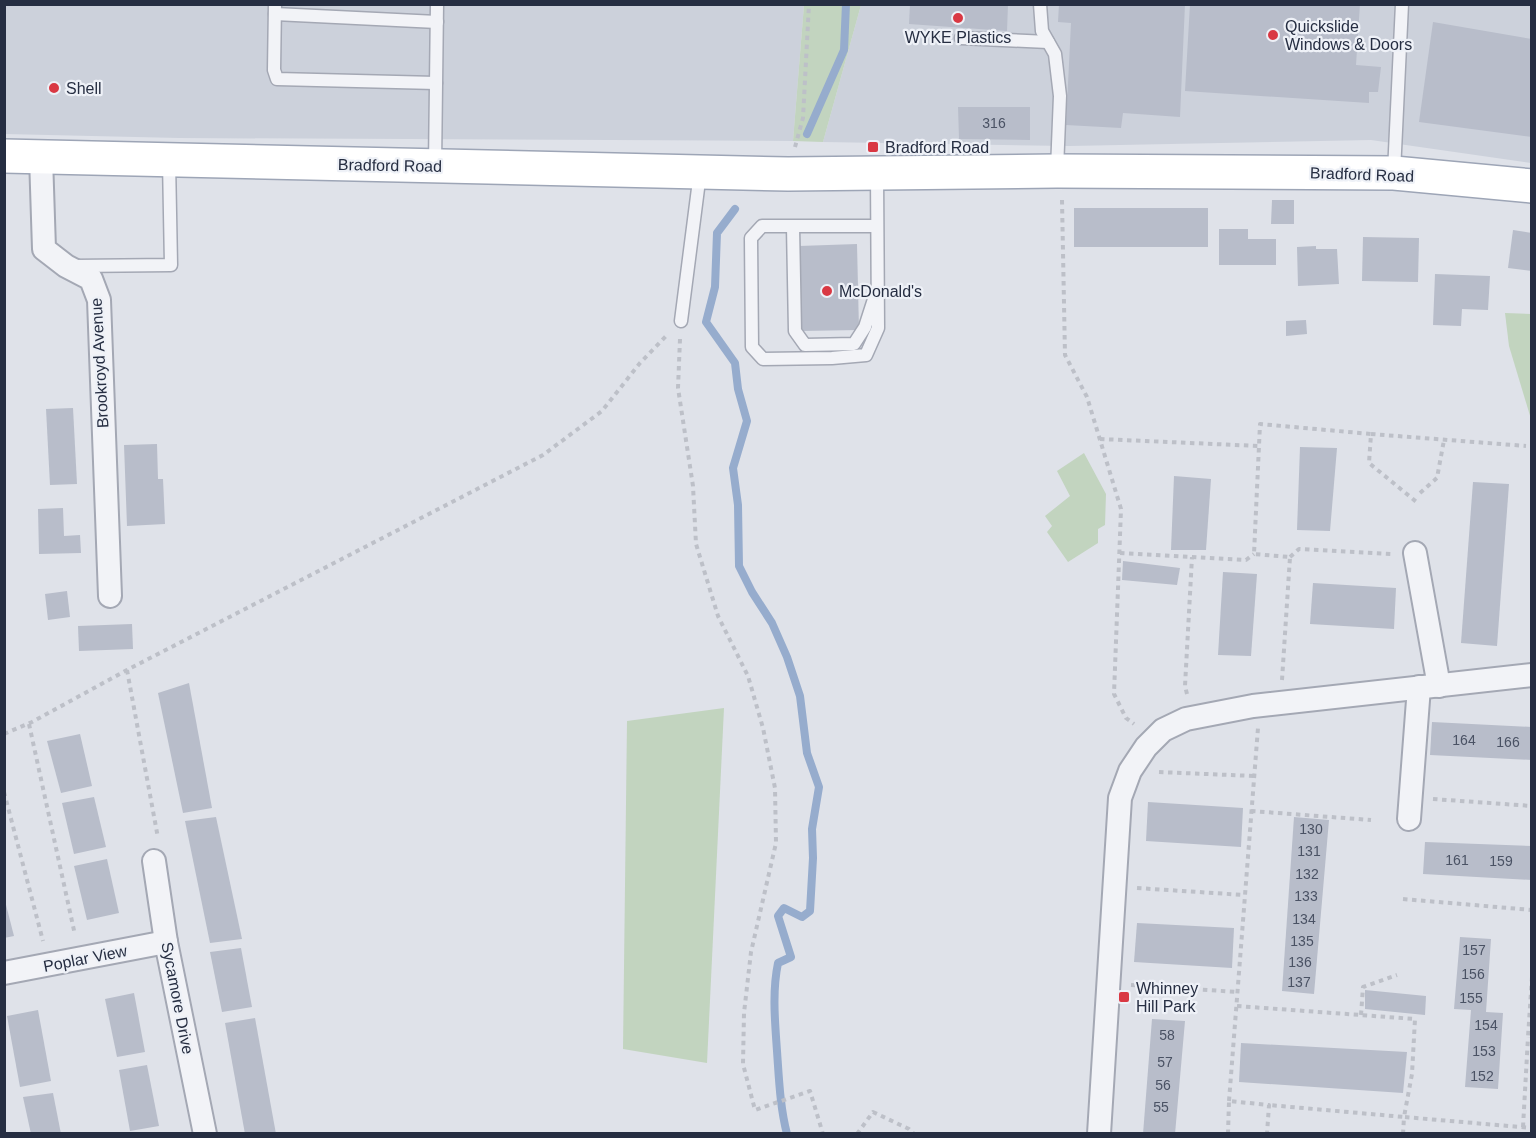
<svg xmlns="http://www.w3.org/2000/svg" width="1536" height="1138" viewBox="0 0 1536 1138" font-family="Arial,sans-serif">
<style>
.built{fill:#ccd1db}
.green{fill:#c2d4bf}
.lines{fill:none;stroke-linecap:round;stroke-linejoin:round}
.stream{stroke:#96accd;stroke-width:8}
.building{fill:#b8bdca}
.service-casing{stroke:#a4a8b4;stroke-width:15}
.minor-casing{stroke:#a4a8b4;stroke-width:26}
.primary-casing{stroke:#9da5b6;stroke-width:36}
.path{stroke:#bdc0c8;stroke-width:4;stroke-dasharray:4.5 4.5;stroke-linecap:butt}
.service{stroke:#f2f3f7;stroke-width:12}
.minor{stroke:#f2f3f7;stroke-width:22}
.primary{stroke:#fff;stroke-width:33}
.poi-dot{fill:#d93843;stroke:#eef1f7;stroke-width:2}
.labels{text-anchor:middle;stroke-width:4.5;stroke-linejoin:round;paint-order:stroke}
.number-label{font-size:14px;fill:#4a5264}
.poi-label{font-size:16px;fill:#262e42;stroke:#eef1f7;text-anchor:start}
.street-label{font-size:16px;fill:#262e42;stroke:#eef1f7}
</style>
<rect width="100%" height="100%" fill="#dfe2e9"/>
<g class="built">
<polygon points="5,5 804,5 793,141 179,138 5,134"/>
<polygon points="861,5 1531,5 1531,163 1371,140 1069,146 823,142"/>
</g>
<g class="green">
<polygon points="804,5 861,5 823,142 793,141"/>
<polygon points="1505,313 1531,314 1531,419 1509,346"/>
<polygon points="1084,453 1106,494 1105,525 1098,529 1098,543 1068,562 1047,532 1052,526 1045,516 1070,496 1057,471"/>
<polygon points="724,708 707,1063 623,1049 627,721"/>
</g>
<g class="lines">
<g class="stream">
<polyline points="807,134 844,50 846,4"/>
<path d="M735 209 717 233 715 287 706 322 735 363 738 389 747 421 733 468 738 505 739 566 752 592 772 623 787 657 800 696 807 753 819 787 812 829 813 858 810 911 802 917 784 908 778 916 791 957 778 963C772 992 775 1022 777 1051 779 1079 780 1107 787 1134"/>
</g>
</g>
<g class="building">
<polygon points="910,4 1008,4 1007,31 909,24"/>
<polygon points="1059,4 1185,4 1180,117 1123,113 1121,128 1066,125 1071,23 1058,22"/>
<polygon points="1190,4 1360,4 1356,65 1381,67 1378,92 1369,92 1369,103 1185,91"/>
<polygon points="1433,22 1532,39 1532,137 1419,122"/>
<polygon points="958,107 1030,107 1030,140 959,139"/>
<polygon points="1272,200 1294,200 1294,224 1271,224"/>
<rect x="1074" y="208" width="134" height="39"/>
<polygon points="1219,229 1248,229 1248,239 1276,239 1276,265 1219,265"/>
<polygon points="1513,230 1532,233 1532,271 1508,268"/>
<polygon points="1363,237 1419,238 1418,282 1362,281"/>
<polygon points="857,244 859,330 801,331 799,246"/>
<polygon points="1316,246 1316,249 1337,249 1339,284 1298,286 1297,247"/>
<polygon points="1435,274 1490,276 1488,310 1462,309 1461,326 1433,325"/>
<polygon points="1306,320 1307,334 1286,336 1286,321"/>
<polygon points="73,408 77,484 50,485 46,409"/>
<polygon points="157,444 158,479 163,479 165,524 127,526 124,445"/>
<polygon points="1300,447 1337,448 1330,531 1297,530"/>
<polygon points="1174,476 1211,479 1206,550 1171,550"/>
<polygon points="1473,482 1509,484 1497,646 1461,643"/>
<polygon points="63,508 64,536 80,535 81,553 39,554 38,509"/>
<polygon points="1123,561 1180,568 1177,585 1122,580"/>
<polygon points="1223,572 1257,574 1251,656 1218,655"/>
<polygon points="1313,583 1396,588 1394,629 1310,624"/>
<polygon points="67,591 70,617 48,620 45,594"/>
<polygon points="132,624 133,649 79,651 78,626"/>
<polygon points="189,683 212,808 183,813 158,693"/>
<polygon points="1432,722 1532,727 1532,760 1430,755"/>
<polygon points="80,734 92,786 61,793 47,741"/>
<polygon points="94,797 106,847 74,854 62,803"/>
<polygon points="1148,802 1243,808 1241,847 1146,841"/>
<polygon points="216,817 242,939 210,943 185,821"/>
<polygon points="1294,817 1329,820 1314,994 1282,991"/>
<polygon points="1425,842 1532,846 1532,880 1423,874"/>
<polygon points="107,859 119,913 87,920 74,866"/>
<polygon points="4,897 14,936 4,938"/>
<polygon points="1137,923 1234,928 1232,968 1134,962"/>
<polygon points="1460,937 1491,939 1486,1012 1503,1013 1498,1089 1465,1087 1471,1010 1454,1009"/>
<polygon points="241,948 252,1007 222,1012 210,952"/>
<polygon points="1365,990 1426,996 1425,1015 1365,1009"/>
<polygon points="134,993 145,1052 117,1057 105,999"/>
<polygon points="38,1010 51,1081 20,1087 7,1016"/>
<polygon points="255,1018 276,1134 245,1134 225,1023"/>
<polygon points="1152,1019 1185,1021 1175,1134 1143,1134"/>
<polygon points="1241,1043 1407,1052 1403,1093 1239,1082"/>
<polygon points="147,1065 159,1126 130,1131 119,1070"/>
<polygon points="53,1093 61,1134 31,1134 23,1097"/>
</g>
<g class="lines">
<g class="service-casing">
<g id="service">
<polyline points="275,4 274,70 277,79 436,83"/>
<polyline points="1040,4 1042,31 1055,54 1060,96 1057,169"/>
<polyline points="275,14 437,22"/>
<polyline points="961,38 1048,42"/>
<polyline points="435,165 437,4"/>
<polyline points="1394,172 1402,4"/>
<polyline points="876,226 762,226 751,238 752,347 763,359 832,358 866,355 878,328 877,174"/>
<polyline points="793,227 795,331 805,345 854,344 865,327 875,296"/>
<polyline points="74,266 171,265 169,161"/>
<polyline points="681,321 700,173"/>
</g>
</g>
<g class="minor-casing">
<g id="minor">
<polyline points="41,157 44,249 66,266 91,279 99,300 110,596"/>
<polyline points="1415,553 1439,686"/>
<polyline points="1409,819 1419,687"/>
<polyline points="154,861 166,942 205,1134"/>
<polyline points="4,973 166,942"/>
<polyline points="1099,1134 1120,798 1130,771 1146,747 1163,730 1186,719 1253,706 1532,675"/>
</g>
</g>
<g class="primary-casing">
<polyline id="primary" points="4,156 788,174 1057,171 1394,173 1532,186"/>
</g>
<g class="path">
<polyline points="795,147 803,118 809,4"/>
<polyline points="1062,200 1065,355 1087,397 1121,509 1114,694 1126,718 1134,724"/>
<polyline points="680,339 678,388 693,486 696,544 718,616 748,676 763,728 775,788 776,843 751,952 744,1013 743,1064 755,1110 810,1091 823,1134"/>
<polyline points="1371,434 1526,446"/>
<polyline points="1100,439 1259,446"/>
<polyline points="1420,493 1437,478 1444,440"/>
<polyline points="1120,553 1246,560 1254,554"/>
<polyline points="1290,557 1299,549 1391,554"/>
<polyline points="127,670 158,838"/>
<polyline points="1282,680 1290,557 1254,554 1260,424 1371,434 1369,463 1419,504"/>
<polyline points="1187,694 1185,686 1192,557"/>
<polyline points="29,724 75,935"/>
<polyline points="4,734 32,722 127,670 543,455 602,411 640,363 668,334"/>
<polyline points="1159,772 1254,776"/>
<polyline points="4,792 43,941"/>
<polyline points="1433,799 1532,806"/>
<polyline points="1251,811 1371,820"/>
<polyline points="1137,888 1244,895"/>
<polyline points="1403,899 1532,910"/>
<polyline points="1532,977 1528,1037 1532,1038"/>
<polyline points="1131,985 1238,992"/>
<polyline points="1237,1006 1415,1019 1412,1074 1404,1117 1269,1105"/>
<polyline points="1361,1015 1363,987 1397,975"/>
<polyline points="1229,1101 1258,728"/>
<polyline points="1523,1127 1528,1037"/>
<polyline points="857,1134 873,1112 909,1129 914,1134"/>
<polyline points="1228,1134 1229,1101 1269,1105 1267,1134"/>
<polyline points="1403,1134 1404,1117 1532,1128"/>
</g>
<use href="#service" class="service"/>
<use href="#minor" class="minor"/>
<use href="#primary" class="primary"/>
</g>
<g class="poi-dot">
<circle cx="958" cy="18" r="6"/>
<circle cx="1273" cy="35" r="6"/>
<circle cx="54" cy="88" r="6"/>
<rect x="867" y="141" width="12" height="12" rx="3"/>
<circle cx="827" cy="291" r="6"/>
<rect x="1118" y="991" width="12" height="12" rx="3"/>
</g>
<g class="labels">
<g class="number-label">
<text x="994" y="128">316</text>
<text x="1464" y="745">164</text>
<text x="1508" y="747">166</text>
<text x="1311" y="834">130</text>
<text x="1309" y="856">131</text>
<text x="1457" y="865">161</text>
<text x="1501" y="866">159</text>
<text x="1307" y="879">132</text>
<text x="1306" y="901">133</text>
<text x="1304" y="924">134</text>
<text x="1302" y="946">135</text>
<text x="1474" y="955">157</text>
<text x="1300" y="967">136</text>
<text x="1473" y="979">156</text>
<text x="1299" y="987">137</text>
<text x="1471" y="1003">155</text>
<text x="1486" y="1030">154</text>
<text x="1167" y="1040">58</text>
<text x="1484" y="1056">153</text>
<text x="1165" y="1067">57</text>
<text x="1482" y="1081">152</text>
<text x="1163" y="1090">56</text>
<text x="1161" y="1112">55</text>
</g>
<g class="poi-label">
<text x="1285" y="32">Quickslide<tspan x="1285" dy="18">Windows &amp; Doors</tspan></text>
<text x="958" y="43" text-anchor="middle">WYKE Plastics</text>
<text x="66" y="94">Shell</text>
<text x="885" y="153">Bradford Road</text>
<text x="839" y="297">McDonald's</text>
<text x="1136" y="994">Whinney<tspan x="1136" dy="18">Hill Park</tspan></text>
</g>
<g class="street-label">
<text transform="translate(390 165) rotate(1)" y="6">Bradford Road</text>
<text transform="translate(1362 174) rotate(2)" y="6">Bradford Road</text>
<text transform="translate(99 363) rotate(-93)" y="6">Brookroyd Avenue</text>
<text transform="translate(85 958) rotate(-11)" y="6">Poplar View</text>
<text transform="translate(178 998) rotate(79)" y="6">Sycamore Drive</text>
</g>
</g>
<rect width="1536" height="1138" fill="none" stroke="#262e42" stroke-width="12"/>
</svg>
